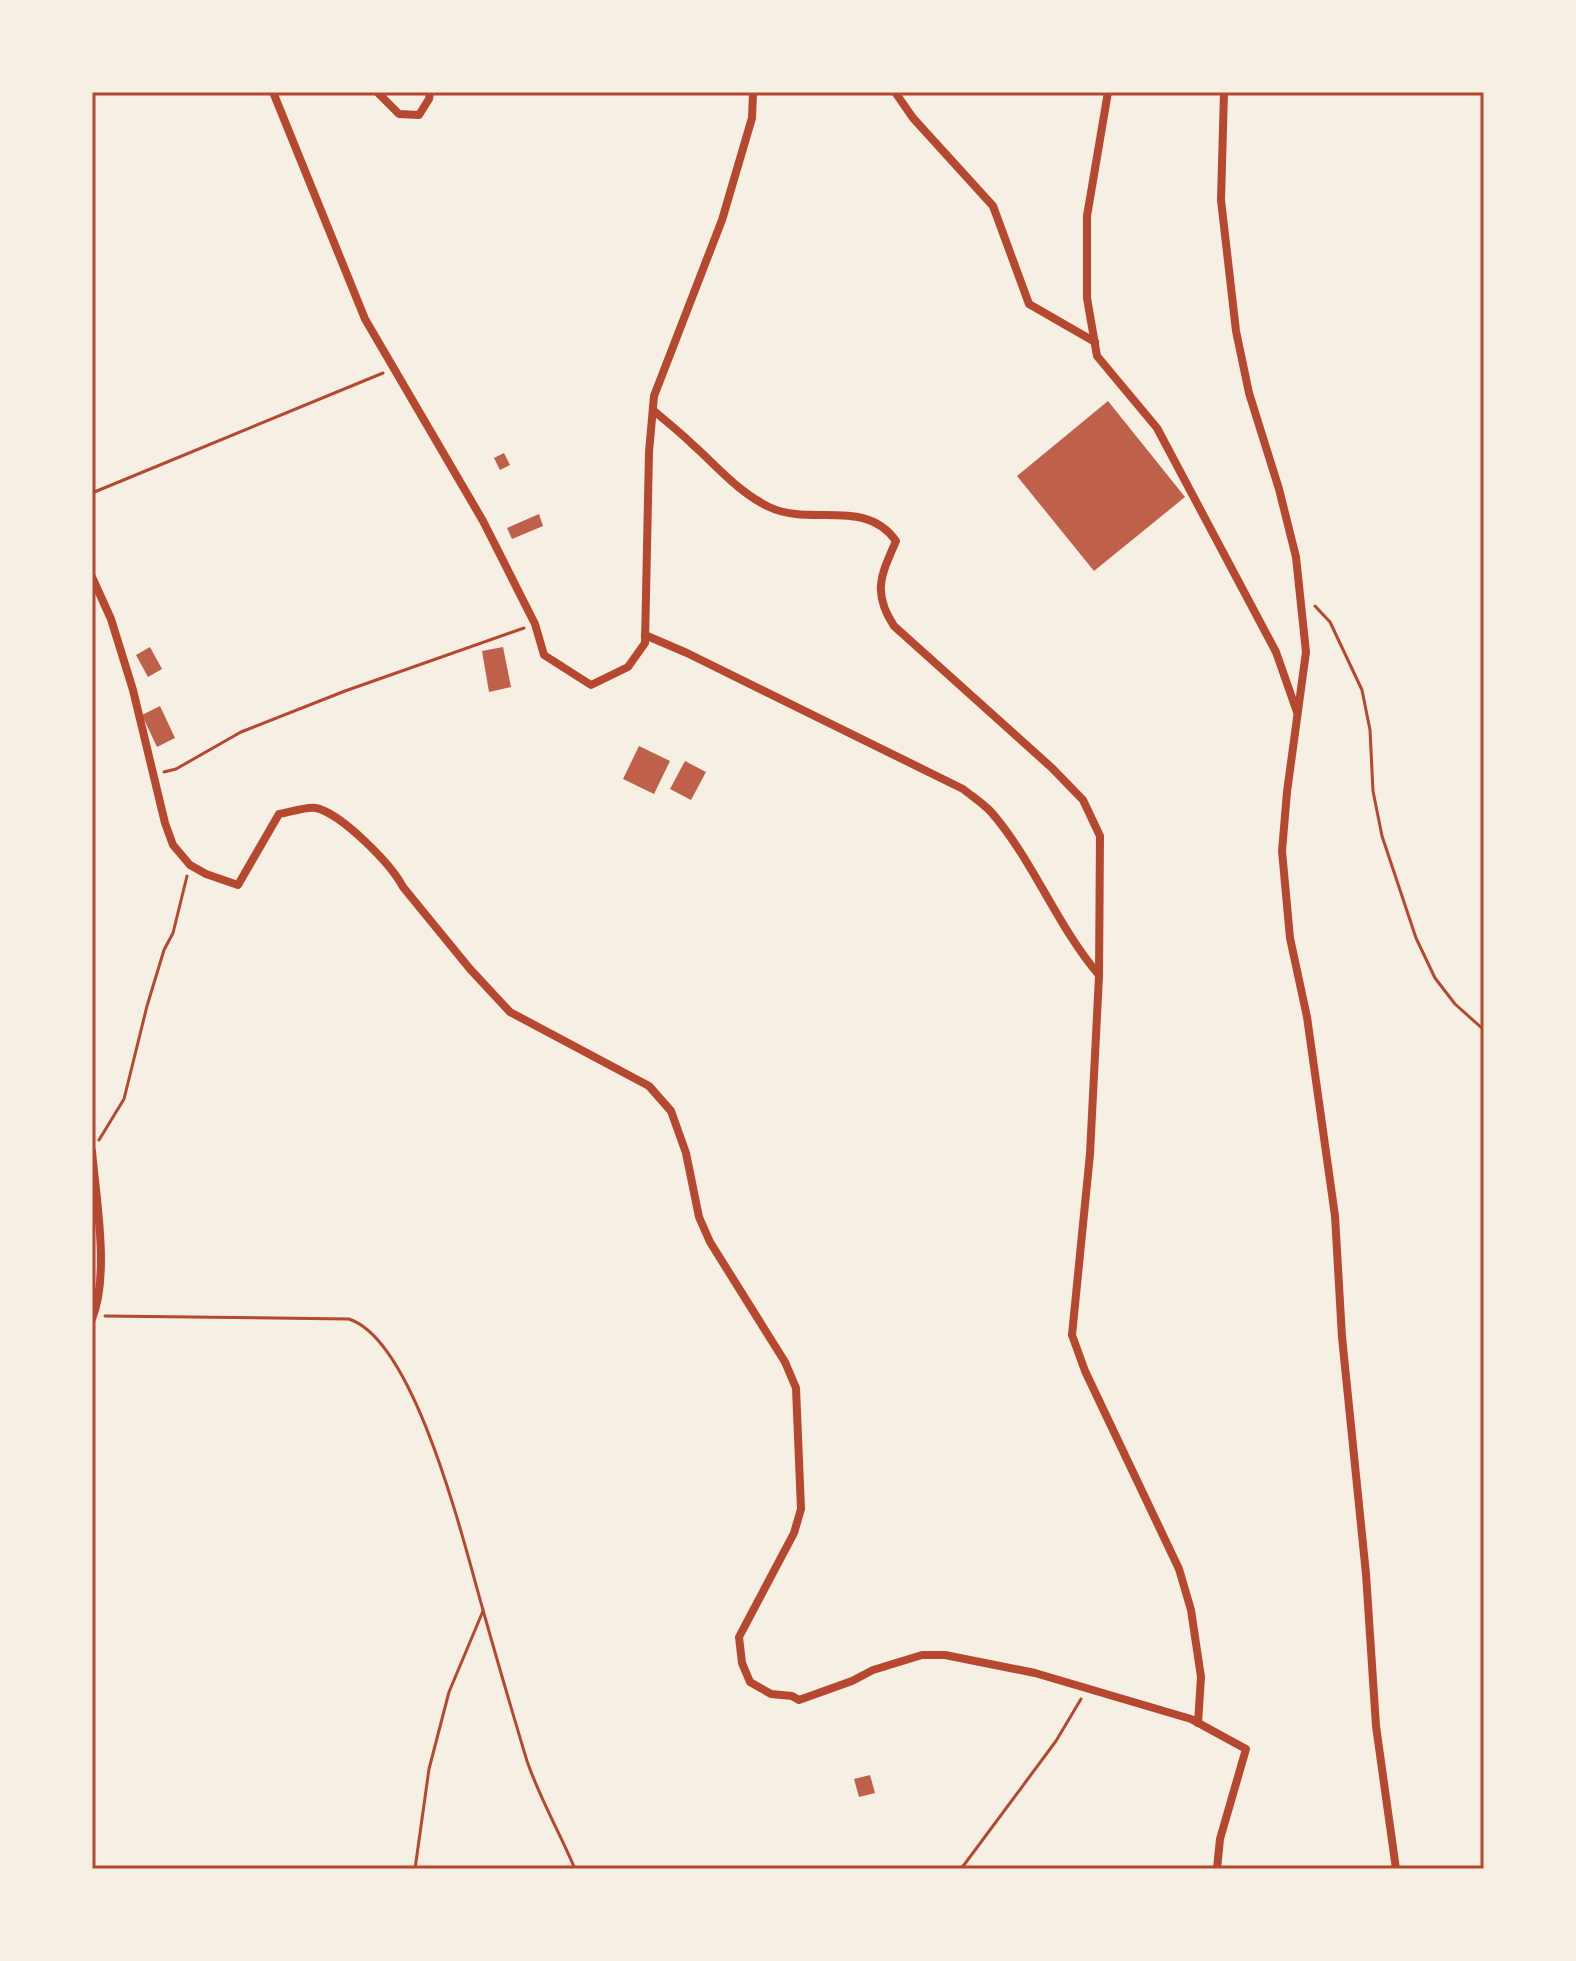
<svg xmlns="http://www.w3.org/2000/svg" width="1576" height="1961" viewBox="0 0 1576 1961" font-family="Barlow,sans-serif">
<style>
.building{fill:#bf614a}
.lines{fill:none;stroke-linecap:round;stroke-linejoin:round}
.path{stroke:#b5482f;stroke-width:3}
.minor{stroke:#b5482f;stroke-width:8}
.neatline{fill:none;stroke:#b5482f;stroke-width:3}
</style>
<rect width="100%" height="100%" fill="#f6efe4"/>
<g class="building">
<polygon points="1108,401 1185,497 1094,571 1017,476"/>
<polygon points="504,453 510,465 500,470 494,458"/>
<polygon points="539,514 543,526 512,539 507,528"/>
<polygon points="150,647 162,669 148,677 136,655"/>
<polygon points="503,647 511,687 489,692 482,651"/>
<polygon points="160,706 175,738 157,747 142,715"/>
<polygon points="639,746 670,761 654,794 623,779"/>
<polygon points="685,761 706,772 691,800 670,789"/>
<polygon points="870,1775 875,1793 859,1797 854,1779"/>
</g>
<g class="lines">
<g class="path">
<polyline points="92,493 383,373"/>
<polyline points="1315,606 1330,622 1362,690 1370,730 1373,791 1382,836 1416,938 1435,978 1455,1004 1484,1030"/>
<polyline points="164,772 176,769 241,732 345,691 524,628"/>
<polyline points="99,1140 124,1099 147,1006 164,950 173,933 187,876"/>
<path d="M105 1316 349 1319C416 1341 464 1544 483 1610 497 1660 512 1711 527 1761 540 1799 560 1833 575 1869"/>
<polyline points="415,1869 429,1769 449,1692 483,1611"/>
<polyline points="961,1869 1056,1741 1081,1699"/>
</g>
<g class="minor">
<polyline points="273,92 365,319 483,521 535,624 544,655 591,685 628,667 645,643 649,452 654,396 722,220 752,118 753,92"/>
<polyline points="377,92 399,114 419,115 429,99 430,92"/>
<polyline points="895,92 913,118 993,206 1029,304 1095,342"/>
<polyline points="1108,92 1087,216 1087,298 1097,356 1157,428 1276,652 1297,712"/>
<polyline points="1224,92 1221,200 1236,331 1249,393 1279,489 1296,557 1306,652 1287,792 1282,851 1290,938 1307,1017 1335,1216 1342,1337 1366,1574 1376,1726 1396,1869"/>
<path d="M654 411C667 422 680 432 692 444 717 466 738 492 769 507 811 527 865 497 896 541 881 575 872 593 894 626L1052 768 1083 800 1100 836 1099 976 1090 1154 1072 1335 1085 1371 1179 1569 1191 1610 1201 1677 1198 1723"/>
<path d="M92 577 111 619 133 690 165 823 173 845 190 865 206 874 238 885 279 814C289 813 306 806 316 808 342 814 391 864 403 887L470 969 510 1012 649 1086 671 1111 686 1153 699 1217 710 1242 785 1362 796 1388 801 1509 794 1533 739 1637 742 1663 750 1682 771 1694 792 1696 799 1700 852 1681 873 1670 922 1655H945L1035 1673 1191 1719 1246 1749 1220 1839 1217 1869"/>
<path d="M645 635 687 653 963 789C973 797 984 804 992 813 1034 862 1057 926 1099 975"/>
<path d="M92 1151C96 1199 110 1275 92 1319"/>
</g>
</g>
<rect width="1576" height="1961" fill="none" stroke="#f6efe4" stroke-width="188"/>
<rect x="94" y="94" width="1388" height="1773" class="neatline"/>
</svg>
